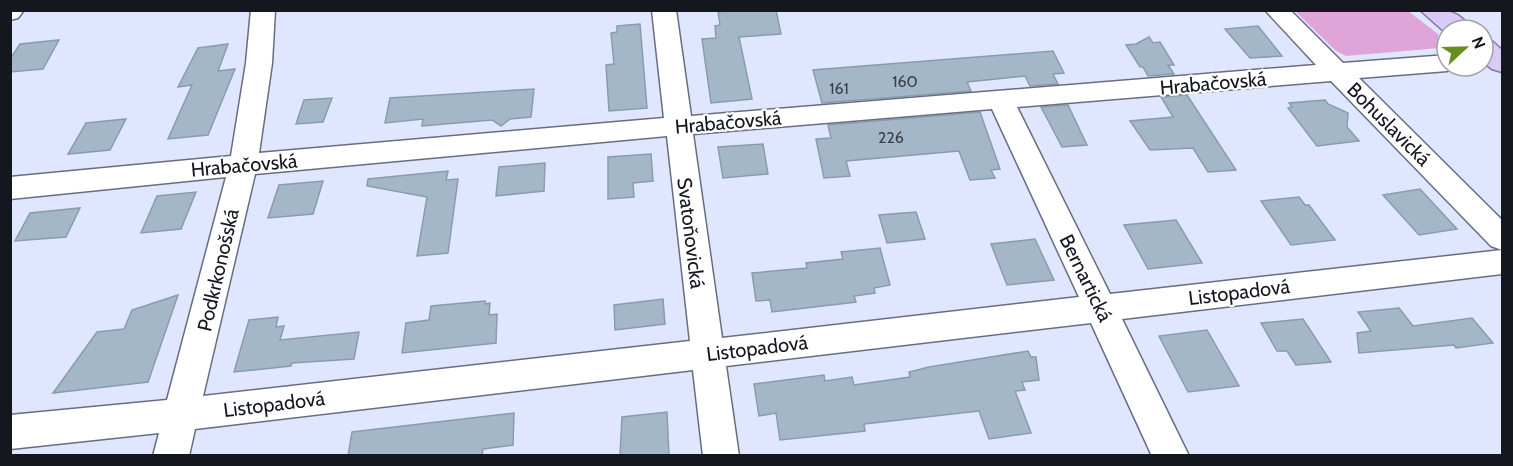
<svg xmlns="http://www.w3.org/2000/svg" width="1513" height="466" viewBox="0 0 1513 466" font-family="Cabin,sans-serif">
<style>
.green{fill:#dfa5d9}
.building{fill:#a4b7c8;stroke:#899cac;stroke-width:1.5}
.lines{fill:none;stroke-linecap:round;stroke-linejoin:round}
.minor-casing{stroke:#686e82;stroke-width:3}
.primary-casing{stroke:#8574a7;stroke-width:3}
.minor{fill:#fff;fill-rule:evenodd}
.primary{fill:#dacaf6;fill-rule:evenodd}
.labels{text-anchor:middle;stroke-width:4.5;stroke-linejoin:round;paint-order:stroke}
.number-label{font-size:16px;fill:#393f49}
.street-label{font-size:20px;fill:#15171f;stroke:#fff}
</style>
<rect width="100%" height="100%" fill="#dfe6fd"/>
<polygon class="green" points="1295,11 1408,11 1438,34 1439,48 1346,56 1336,51"/>
<g class="building">
<polygon points="735,10 776,10 781,34 739,37 752,99 711,103 702,39 716,38 715,26 720,25 718,12"/>
<polygon points="640,24 647,108 609,111 606,65 614,64 611,33 617,32 617,26"/>
<polygon points="1258,26 1282,56 1250,58 1225,29"/>
<polygon points="1149,37 1153,43 1160,42 1174,65 1168,65 1174,74 1148,76 1143,67 1140,67 1126,45 1136,44"/>
<polygon points="59,40 43,69 10,72 10,59 20,44"/>
<polygon points="228,44 218,71 235,69 208,135 168,139 192,85 178,87 198,48"/>
<polygon points="1053,51 1064,73 1053,74 1058,84 1030,86 1025,76 967,82 971,91 822,103 813,70"/>
<polygon points="534,89 531,117 510,119 501,126 492,120 422,126 423,119 385,123 390,98"/>
<polygon points="1187,95 1236,170 1208,172 1193,148 1150,150 1130,121 1173,117 1161,97"/>
<polygon points="332,98 323,122 296,124 304,100"/>
<polygon points="1325,100 1328,104 1348,113 1347,127 1359,141 1317,146 1288,108 1292,107 1289,103"/>
<polygon points="1068,105 1087,145 1062,147 1041,107"/>
<polygon points="980,112 1000,169 991,170 995,178 970,180 959,151 846,161 850,176 824,178 816,139 831,138 828,125"/>
<polygon points="126,119 110,150 68,154 86,123"/>
<polygon points="763,144 768,174 723,178 718,147"/>
<polygon points="651,154 653,181 633,183 634,197 608,199 608,157"/>
<polygon points="545,163 544,191 496,196 499,167"/>
<polygon points="448,171 446,180 458,179 448,253 417,256 427,197 367,186 368,179"/>
<polygon points="323,181 313,214 268,218 279,185"/>
<polygon points="1420,189 1457,229 1419,235 1383,195"/>
<polygon points="196,192 181,229 141,233 157,196"/>
<polygon points="1299,197 1305,205 1309,205 1335,240 1291,245 1261,201"/>
<polygon points="80,208 66,237 15,241 30,213"/>
<polygon points="916,212 925,239 887,243 879,215"/>
<polygon points="1176,220 1202,263 1148,269 1124,225"/>
<polygon points="1035,239 1054,280 1007,285 991,244"/>
<polygon points="880,248 890,285 874,288 875,293 854,296 856,302 772,312 770,300 756,301 752,273 807,268 806,263 843,259 841,252"/>
<polygon points="178,295 148,382 53,393 97,332 124,329 132,310"/>
<polygon points="663,299 665,324 615,330 614,305"/>
<polygon points="485,301 486,304 490,303 489,315 497,314 496,343 402,353 406,323 429,320 431,306"/>
<polygon points="1399,308 1413,326 1472,318 1493,343 1456,348 1454,345 1359,353 1357,333 1371,331 1358,312"/>
<polygon points="278,317 276,327 284,326 280,340 359,332 354,359 292,363 291,366 234,372 249,320"/>
<polygon points="1303,319 1331,362 1296,365 1287,351 1277,351 1261,323"/>
<polygon points="1207,330 1239,386 1188,392 1159,336"/>
<polygon points="1028,351 1031,357 1036,357 1039,380 1022,382 1025,390 1015,391 1031,433 989,439 979,411 864,424 865,431 780,440 776,413 759,416 754,384 824,375 825,381 852,377 854,385 910,377 909,372 929,367"/>
<polygon points="667,412 669,456 620,456 622,417"/>
<polygon points="514,413 513,445 483,449 482,456 348,456 352,432"/>
</g>
<g class="lines">
<g class="minor-casing">
<g id="minor">
<polygon points="10,10 24,10 18,18 10,20"/>
<path d="M251 10H275L272 63 259 153 664 118 652 10H676L691 116 1316 65 1265 10H1290L1343 63 1447 55V66H1458L1447 71 1359 78 1502 220V274L1122 319 1189 456H1152L1091 323 726 366 739 456H703L693 370 195 429 189 456H153L159 433 10 449V415L167 400 226 177 10 199V177L231 156 246 63ZM1331 81 1491 246 1502 250 1110 294 1017 107ZM992 109 1079 297 722 338 693 134ZM667 136 690 341 203 396 255 174Z"/>
</g>
</g>
<g class="primary-casing">
<g id="primary">
<path d="M1420 10C1444 10 1458 8 1472 30H1447V34Z"/>
<polygon points="1483,39 1493,42 1502,50 1502,72 1492,69 1483,62"/>
</g>
</g>
<use href="#minor" class="minor"/>
<use href="#primary" class="primary"/>
</g>
<g class="labels">
<g class="number-label">
<text x="905" y="87">160</text>
<text x="839" y="94">161</text>
<text x="891" y="143">226</text>
</g>
<g class="street-label">
<text transform="translate(1213 83) rotate(-5)" y="7">Hrabačovská</text>
<text transform="translate(728 122) rotate(-5)" y="7">Hrabačovská</text>
<text transform="translate(1389 124) rotate(45)" y="7">Bohuslavická</text>
<text transform="translate(244 165) rotate(-5)" y="7">Hrabačovská</text>
<text transform="translate(691 233) rotate(83)" y="7">Svatoňovická</text>
<text transform="translate(218 270) rotate(-77)" y="7">Podkrkonošská</text>
<text transform="translate(1086 278) rotate(64)" y="7">Bernartická</text>
<text transform="translate(1239 292) rotate(-7)" y="7">Listopadová</text>
<text transform="translate(757 348) rotate(-7)" y="7">Listopadová</text>
<text transform="translate(274 404) rotate(-7)" y="7">Listopadová</text>
</g>
</g>
<rect width="1513" height="466" fill="none" stroke="#15171f" stroke-width="24"/>
<g transform="translate(1465 48) rotate(68)"><circle r="28" fill="#ffffff" stroke="#a1a2a5" stroke-width="1.5"/>
<path d="M0-4.5L10 22L0 15L-10 22Z" fill="#668f1e"/>
<text y="-9" font-size="16" font-weight="bold" text-anchor="middle" fill="#15171f">N</text>
</g>
</svg>
